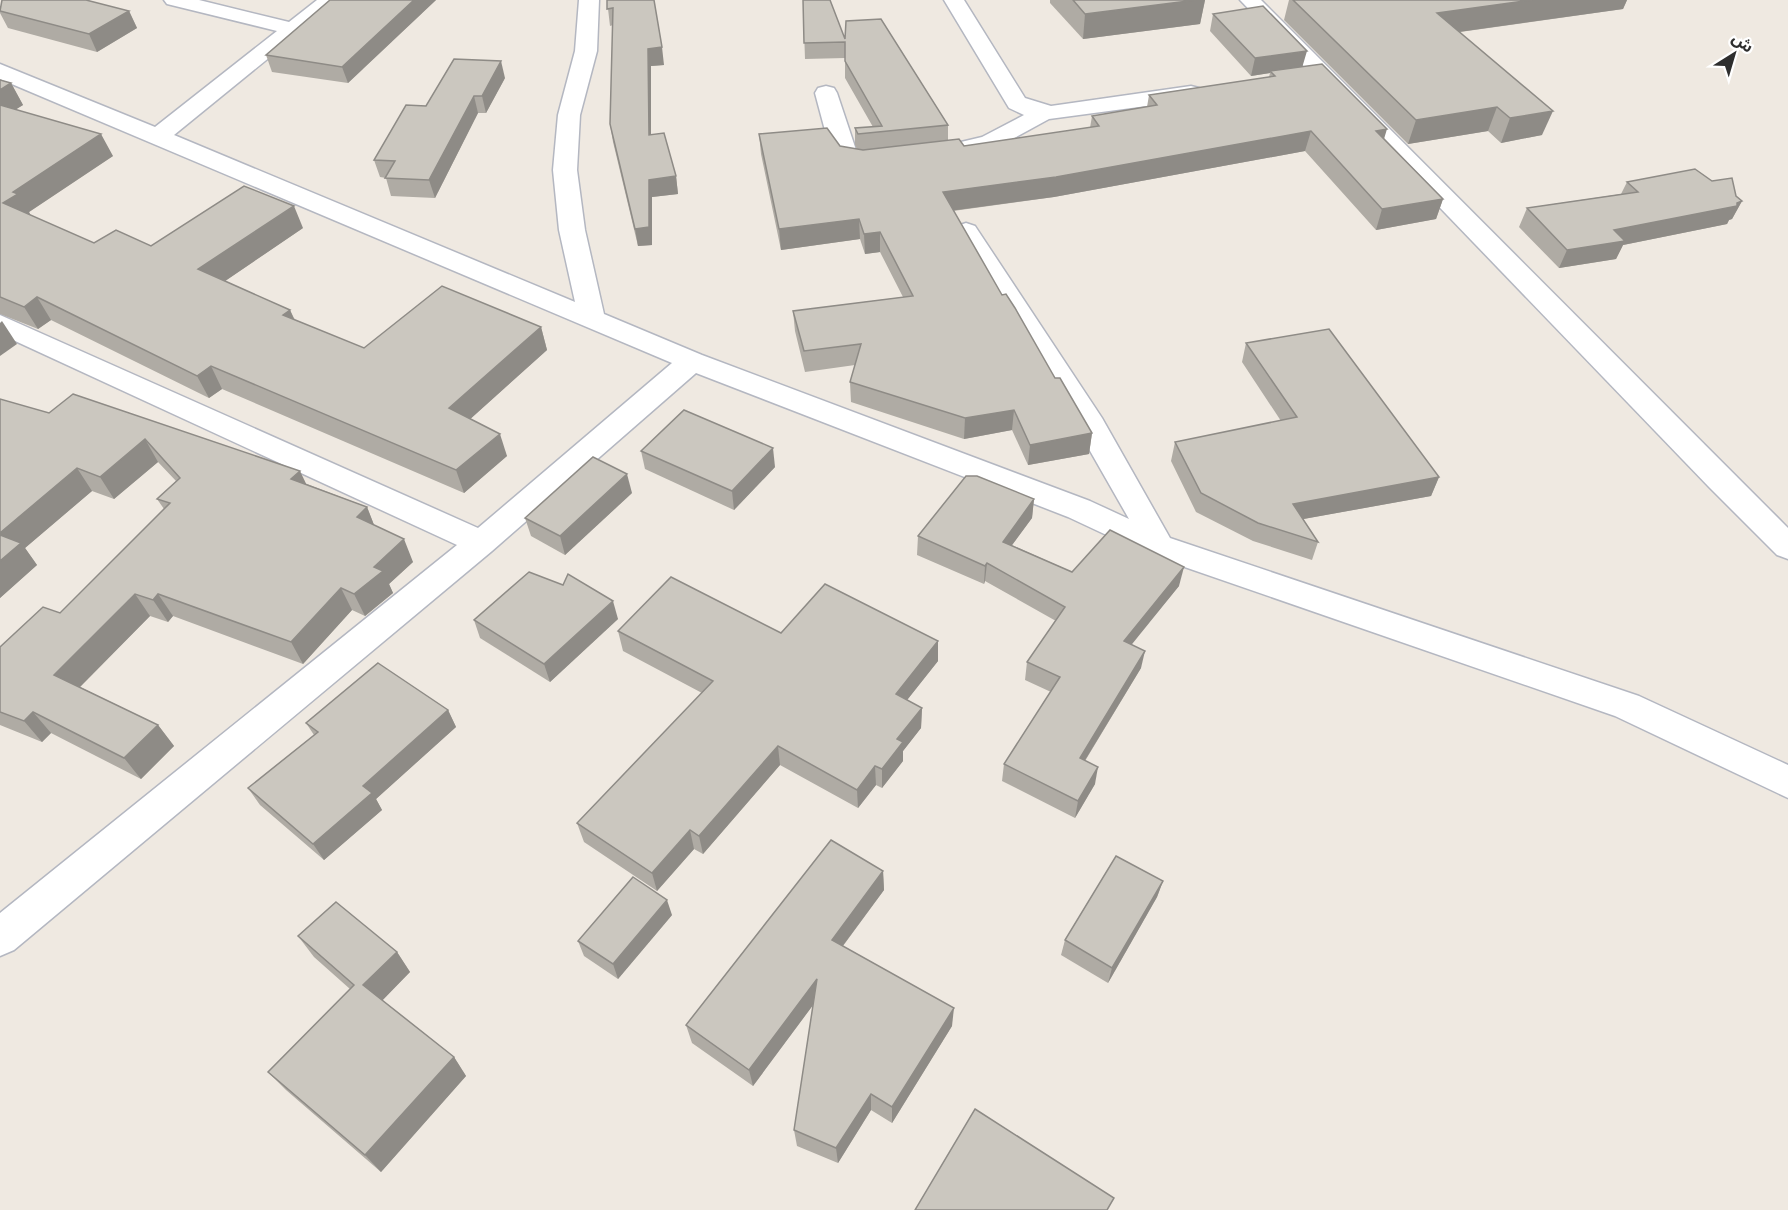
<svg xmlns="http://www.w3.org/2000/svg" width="1788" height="1210" viewBox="0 0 1788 1210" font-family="Poppins,'Noto Sans Arabic',sans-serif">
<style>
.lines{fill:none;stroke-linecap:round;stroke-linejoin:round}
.minor-casing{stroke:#b4b7c1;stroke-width:3}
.minor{fill:#fff;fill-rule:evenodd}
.wall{fill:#afaba4}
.shaded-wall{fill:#8e8b86}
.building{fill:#cbc7bf;stroke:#8e8b86;stroke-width:1.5}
</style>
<rect width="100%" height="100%" fill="#efe9e1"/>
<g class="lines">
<g class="minor-casing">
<g id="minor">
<polygon points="164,0 199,0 289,22 317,0 340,0 174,135 575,302 559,230 553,170 558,115 575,51 579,0 599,0 597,51 580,115 577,170 585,230 604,314 702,355 1090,501 1129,519 1053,386 953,231 957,226 966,223 975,226 1102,418 1170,538 1639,696 1788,765 1788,798 1615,716 1147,554 1068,517 696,373 492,551 14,950 0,956 0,913 457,545 0,334 0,315 478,528 672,363 0,79 0,64 155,127 277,31 167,4"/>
<polygon points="944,0 964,0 1025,98 1051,106 1191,86 1199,88 1202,93 1199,98 1191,100 1049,119 998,147 952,158 944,156 940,151 944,146 982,137 1024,115 1009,108"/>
<polygon points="1240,0 1261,0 1788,528 1788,559 1777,555 1709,487"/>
<polygon points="826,86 834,88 837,93 857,153 888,154 892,159 888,164 864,168 841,164 830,149 815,93 818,88"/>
</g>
</g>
<use href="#minor" class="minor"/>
</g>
<g class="wall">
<polygon points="330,0 436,0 348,83 272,72 266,55"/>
<polygon points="607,0 664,65 651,66 651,135 676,176 678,194 652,197 652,245 638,246 613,142 610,124 613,25 610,26"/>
<polygon points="803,0 845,39 948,125 948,141 964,146 1090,128 1092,116 1147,107 1149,95 1269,77 1270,73 1251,76 1210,31 1213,14 1303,67 1384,138 1443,199 1436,219 1376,230 1305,151 1054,197 953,211 1002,295 1055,378 1092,433 1089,454 1028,465 1012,430 964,439 851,402 850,382 855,365 805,372 795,331 793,311 903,297 880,252 865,254 860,239 781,250 761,154 759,134 857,149 855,145 855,128 873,127 845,78 845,58 805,59"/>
<polygon points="1050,0 1205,0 1200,24 1083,39 1050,3"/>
<polygon points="1289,0 1627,0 1623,9 1460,32 1542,135 1501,143 1488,131 1408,144 1284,20"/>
<polygon points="0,6 129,11 137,28 97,52 8,28 0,13"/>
<polygon points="505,78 486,113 478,113 435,198 391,196 386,178 380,177 374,160 426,106"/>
<polygon points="0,80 11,83 23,105 15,110 113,156 29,212 30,215 94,243 151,246 303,228 225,281 290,310 295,320 364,348 541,327 547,350 470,419 507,456 464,493 222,389 209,398 51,320 38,329 0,314"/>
<polygon points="1627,182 1736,196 1742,201 1732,219 1729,220 1727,224 1623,245 1616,259 1559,268 1519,227 1527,208 1621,194"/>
<polygon points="1246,343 1439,477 1431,496 1303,519 1318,542 1312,560 1253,541 1196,512 1171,461 1175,442 1281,421 1242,362"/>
<polygon points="0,399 49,413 307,484 367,507 374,525 413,562 389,584 393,593 365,616 352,610 303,664 173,616 168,622 150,616 80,687 158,725 174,746 141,779 51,733 42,742 0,725 0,647 60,613 164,509 157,499 176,481 158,462 114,499 92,491 25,548 37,565 0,598"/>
<polygon points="641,451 775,467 734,510 645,469"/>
<polygon points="632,493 565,555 531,536 525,518"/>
<polygon points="1034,499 1032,518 1012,545 1072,572 1179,586 1131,644 1141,668 1085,761 1095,784 1075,818 1002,781 1004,764 1051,692 1025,680 1027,662 1056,621 985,581 984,584 917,555 918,536"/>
<polygon points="563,585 618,619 550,682 480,638 474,620"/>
<polygon points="618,631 781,633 938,641 938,661 907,700 922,708 921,728 903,751 903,761 882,788 876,785 858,808 780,765 703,854 694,849 657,891 584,842 577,823 702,693 623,651"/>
<polygon points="448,710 456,727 376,799 382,810 324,860 260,805 248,788 314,735 306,723"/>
<polygon points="883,871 884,890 843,946 952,1026 892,1123 871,1110 838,1163 797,1146 794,1130 813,1005 753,1086 692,1043 686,1025"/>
<polygon points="1163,881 1157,897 1108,983 1061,955 1065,940"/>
<polygon points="672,915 618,979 584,956 578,941"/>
<polygon points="298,936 397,952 410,972 382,1000 454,1057 466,1076 381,1172 286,1090 268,1072 350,989 314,957"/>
</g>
<g class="shaded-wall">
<polygon points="414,0 436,0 348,83 342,67"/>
<polygon points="1196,0 1205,0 1200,24 1083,39 1085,14"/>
<polygon points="1532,0 1627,0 1623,9 1430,36 1437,13"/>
<polygon points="129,11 137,28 97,52 89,34"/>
<polygon points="662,47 664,65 651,66 651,153 649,135 648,49"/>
<polygon points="1307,51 1302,68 1270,71 1270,73 1251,76 1255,58"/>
<polygon points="501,61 505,78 486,113 482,96"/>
<polygon points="11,83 23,105 0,119 0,90"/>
<polygon points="474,96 478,113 435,198 429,180"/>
<polygon points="1497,107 1488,131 1408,144 1416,120"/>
<polygon points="1553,111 1542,135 1501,143 1510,118"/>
<polygon points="1387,129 1381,149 1376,131"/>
<polygon points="1311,131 1305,151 1054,197 942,212 943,192"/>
<polygon points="101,134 113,156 29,212 31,216 3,203 13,192"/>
<polygon points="676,176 678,194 652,197 652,245 638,246 635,229 649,180"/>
<polygon points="1443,199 1436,219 1376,230 1382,209"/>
<polygon points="1742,201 1732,219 1729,220 1727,224 1623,245 1616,259 1559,268 1567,250 1614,230"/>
<polygon points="294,206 303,228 209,292 198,269"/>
<polygon points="859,219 860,239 781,250 779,229"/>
<polygon points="880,232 880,252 865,254 864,234"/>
<polygon points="37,297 51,320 38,329 24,307"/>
<polygon points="290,310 300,333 283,315"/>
<polygon points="2,321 17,344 0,356 0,323"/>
<polygon points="541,327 547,350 457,431 449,408"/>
<polygon points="211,366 222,389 209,398 197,376"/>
<polygon points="1014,410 1012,430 964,439 965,418"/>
<polygon points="1092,433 1089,454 1028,465 1030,445"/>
<polygon points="500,434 507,456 464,493 456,470"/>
<polygon points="145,439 158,462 114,499 100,477"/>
<polygon points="773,448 775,467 734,510 732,491"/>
<polygon points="77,468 92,491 25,548 37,565 0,598 0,533"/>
<polygon points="300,471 311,494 291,479"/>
<polygon points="627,474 632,493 565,555 560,536"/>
<polygon points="1439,477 1431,496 1287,522 1293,504"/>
<polygon points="1034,499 1032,518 1001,560 1003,542"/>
<polygon points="367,507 376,530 357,517"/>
<polygon points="404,539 413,562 389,584 393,593 365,616 354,594 374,567"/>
<polygon points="987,563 985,581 984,584 985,566"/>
<polygon points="1184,567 1179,586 1120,659 1124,641"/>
<polygon points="341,588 352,610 303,664 291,642"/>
<polygon points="135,594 150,616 71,696 54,675"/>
<polygon points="158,594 173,616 168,622 153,600"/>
<polygon points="613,601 618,619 550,682 544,664"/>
<polygon points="938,641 938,661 896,714 896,694"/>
<polygon points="1145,651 1141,668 1076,775 1080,758"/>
<polygon points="922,708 921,728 903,751 903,761 882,788 882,769 897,739"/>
<polygon points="448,710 456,727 376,799 382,810 324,860 313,844 363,786"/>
<polygon points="33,712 51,733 42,742 24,721"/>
<polygon points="158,725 174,746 141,779 124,758"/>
<polygon points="778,746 780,765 703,854 699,836"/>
<polygon points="875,766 876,785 858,808 857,790"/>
<polygon points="1098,767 1095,784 1075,818 1078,801"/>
<polygon points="690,830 694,849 657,891 652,873"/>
<polygon points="883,871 884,890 833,959 832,940"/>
<polygon points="1163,881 1157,897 1108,983 1112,968"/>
<polygon points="667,900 672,915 618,979 613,964"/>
<polygon points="397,952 410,972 378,1005 363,985"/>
<polygon points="817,979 819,997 753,1086 749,1070"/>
<polygon points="954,1008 952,1026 892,1123 892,1107"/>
<polygon points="454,1057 466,1076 381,1172 365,1155"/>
<polygon points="871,1094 871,1110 838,1163 836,1148"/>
</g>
<g class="building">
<polygon points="2,0 86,0 129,11 89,34 0,11"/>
<polygon points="330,0 414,0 342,67 266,55"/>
<polygon points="607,0 654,0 662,47 648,49 649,135 664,133 676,176 649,180 649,227 635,229 610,124 613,8 607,9"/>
<polygon points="803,0 830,0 845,39 846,21 881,19 948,125 858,134 855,128 882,126 845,61 845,42 804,43"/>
<polygon points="1073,0 1196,0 1085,14"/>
<polygon points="1293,0 1532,0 1437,13 1553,111 1510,118 1497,107 1416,120"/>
<polygon points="1263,6 1307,51 1255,58 1213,14"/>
<polygon points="454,59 501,61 482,96 474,96 429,180 385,178 395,161 374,160 406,105 426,106"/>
<polygon points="1322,64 1387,129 1376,131 1443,199 1382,209 1311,131 1056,177 943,192 1002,295 1006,294 1015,308 1055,378 1060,378 1092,433 1030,445 1014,410 965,418 850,382 861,344 804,351 793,311 913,296 880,232 864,234 859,219 779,229 759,134 827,128 840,146 863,150 959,139 964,146 1099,126 1092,116 1157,105 1149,95 1275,76 1270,71"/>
<polygon points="0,80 11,83 0,90"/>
<polygon points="0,105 101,134 13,192 18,194 3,203 94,243 116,230 151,246 244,186 294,206 198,269 290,310 283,315 364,348 442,286 541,327 449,408 500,434 456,470 211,366 197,376 37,297 24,307 0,297"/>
<polygon points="1695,169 1712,181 1732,178 1736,196 1742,201 1737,203 1737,206 1614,230 1625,241 1567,250 1527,208 1638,192 1627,182"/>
<polygon points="1329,329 1439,477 1293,504 1318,542 1258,523 1201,493 1175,442 1297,417 1246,343"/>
<polygon points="73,394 300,471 291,479 367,507 357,517 404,539 374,567 383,571 354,594 341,588 291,642 158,594 153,600 135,594 54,675 158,725 124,758 33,712 24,721 0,712 0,647 43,607 60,613 170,503 157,499 180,478 145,439 100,477 77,468 0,533 0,399 49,413"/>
<polygon points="684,410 773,448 732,491 641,451"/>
<polygon points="593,457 627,474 560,536 525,518"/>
<polygon points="966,476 977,476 1034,499 1003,542 1072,572 1110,530 1184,567 1124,641 1145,651 1080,758 1098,767 1078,801 1004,764 1060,677 1027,662 1065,607 987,563 985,566 918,536"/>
<polygon points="0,535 21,543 0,561"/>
<polygon points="529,572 563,585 568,574 613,601 544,664 474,620"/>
<polygon points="671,577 781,633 825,584 938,641 896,694 922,708 897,739 903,742 882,769 875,766 857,790 778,746 699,836 690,830 652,873 577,823 713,681 618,631"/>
<polygon points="378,663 448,710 363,786 372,793 313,844 248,788 318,732 306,723"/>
<polygon points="831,840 883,871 832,940 954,1008 892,1107 871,1094 836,1148 794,1130 817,979 749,1070 686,1025"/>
<polygon points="1116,856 1163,881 1112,968 1065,940"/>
<polygon points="633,877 667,900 613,964 578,941"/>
<polygon points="336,902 397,952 363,985 454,1057 365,1155 268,1072 354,985 298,936"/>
<polygon points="975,1109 1114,1198 1107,1210 915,1210"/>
</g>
<g transform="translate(1734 54) rotate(37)" stroke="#ffffff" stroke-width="4.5" paint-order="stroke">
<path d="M0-4.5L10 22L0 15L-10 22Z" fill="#2e2e2e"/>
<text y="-9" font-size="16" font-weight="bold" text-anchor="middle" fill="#2e2e2e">ش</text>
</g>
</svg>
